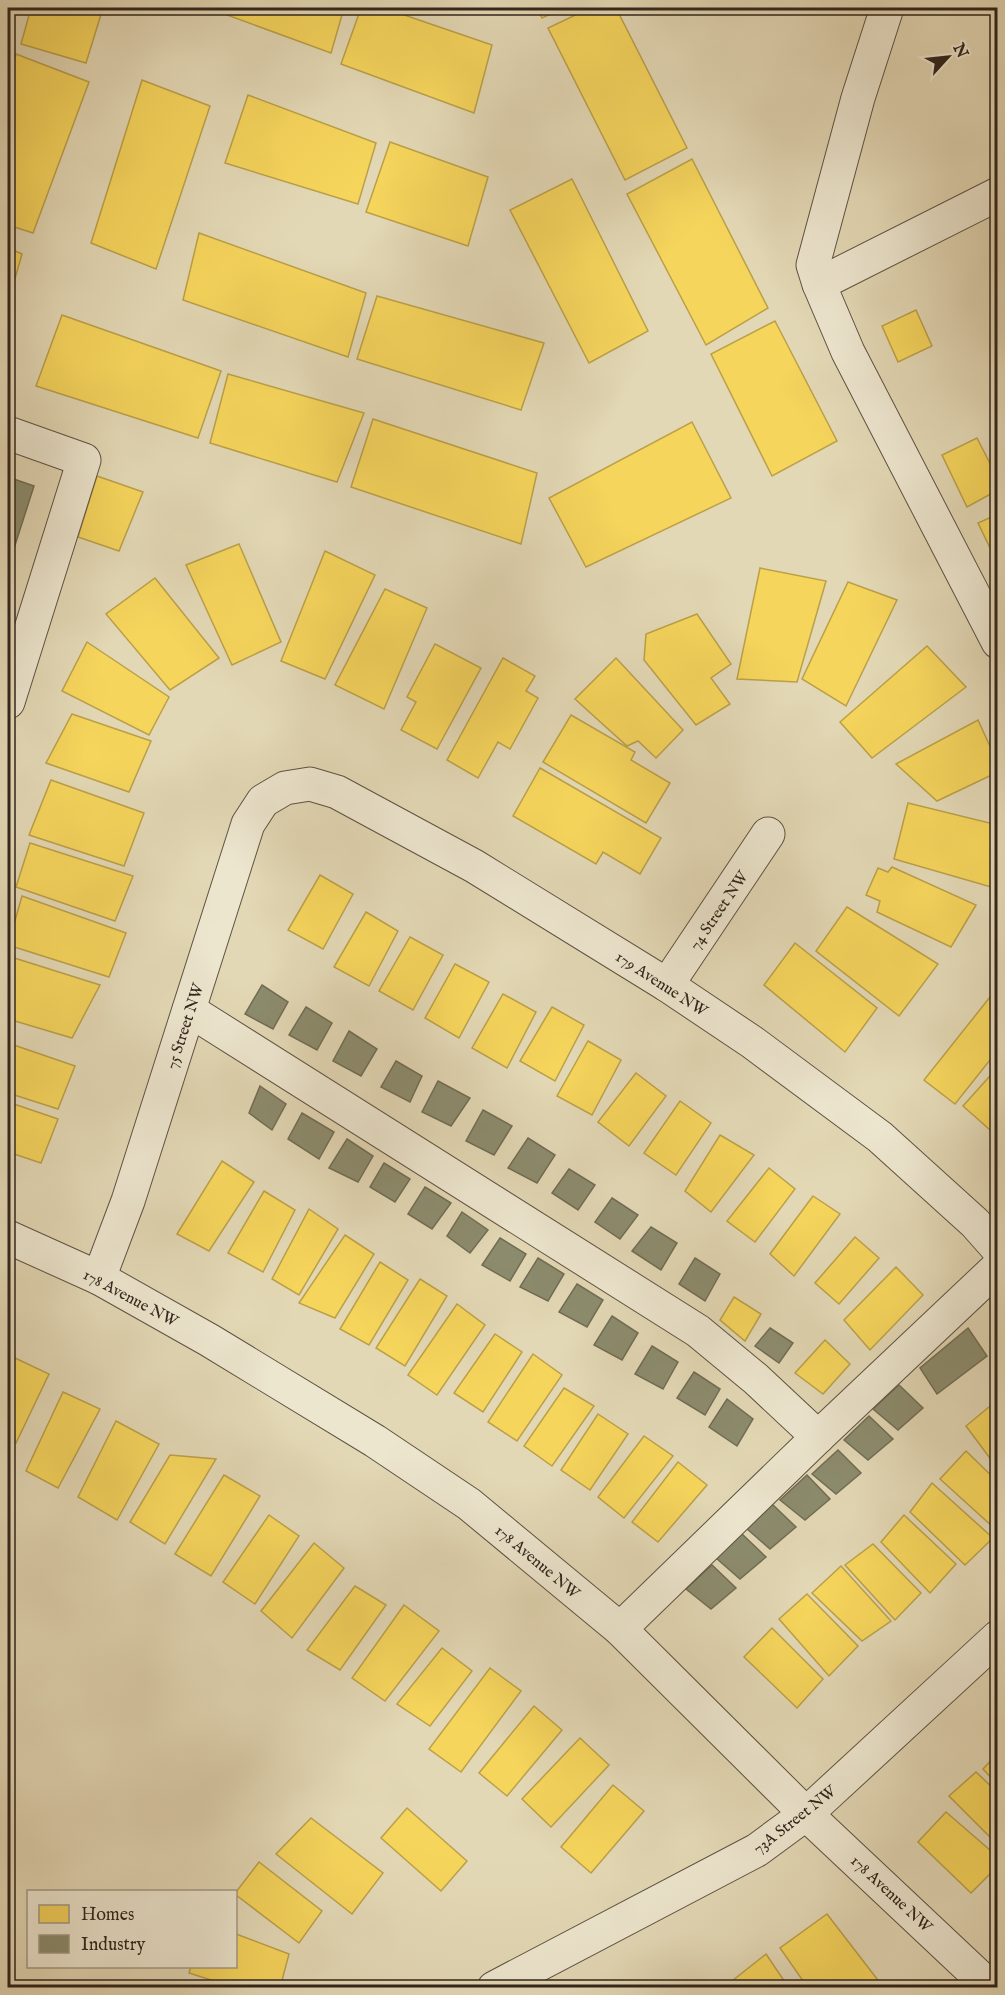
<svg xmlns="http://www.w3.org/2000/svg" width="1005" height="1995" viewBox="0 0 1005 1995" font-family="'IM FELL English',serif">
<style>
.homes{fill:#f6d55c;stroke:#bba049;stroke-width:1.5}
.industry{fill:#8c8c6e;stroke:#716d55;stroke-width:1.5}
.lines{fill:none;stroke-linecap:round;stroke-linejoin:round}
.minor-casing{stroke:#5e5242;stroke-width:35}
.minor{stroke:#ede6cf;stroke-width:33}
.labels{text-anchor:middle;stroke-width:6;stroke-linejoin:round;paint-order:stroke}
.street-label{font-size:16px;fill:#31251c;stroke:#ede6cf}
</style>
<rect width="100%" height="100%" fill="#e3d8b5"/>
<filter id="stains"><feTurbulence type="fractalNoise" baseFrequency=".00333" numOctaves="4"/><feColorMatrix values="0 0 0 0 .2 0 0 0 0 .09 0 0 0 0 .02 0 0 0 .5 -.17"/></filter>
<radialGradient id="worn" r=".72"><stop offset=".6" stop-color="#630" stop-opacity="0"/><stop offset="1" stop-color="#630" stop-opacity=".3"/></radialGradient>
<g class="homes">
<polygon points="31,8 103,8 86,63 21,44"/>
<polygon points="208,8 344,8 331,53"/>
<polygon points="361,8 384,8 492,45 474,113 341,64"/>
<polygon points="537,8 564,8 542,18"/>
<polygon points="590,8 616,8 687,148 625,180 548,28"/>
<polygon points="16,54 89,82 33,233 8,225 8,80"/>
<polygon points="142,80 210,106 156,269 91,243"/>
<polygon points="248,95 376,143 358,204 225,163"/>
<polygon points="390,142 488,177 468,246 366,212"/>
<polygon points="692,159 768,308 706,345 627,194"/>
<polygon points="572,179 648,331 589,363 510,210"/>
<polygon points="199,233 366,293 348,357 183,300"/>
<polygon points="8,248 22,254 8,303"/>
<polygon points="377,296 544,343 521,410 357,359"/>
<polygon points="916,310 932,346 898,362 882,326"/>
<polygon points="62,315 221,371 198,438 36,386"/>
<polygon points="775,321 837,441 772,476 711,354"/>
<polygon points="228,374 364,413 337,482 210,443"/>
<polygon points="373,419 537,473 521,544 351,487"/>
<polygon points="692,422 731,498 586,567 549,498"/>
<polygon points="977,438 998,479 998,490 967,507 942,455"/>
<polygon points="97,476 143,492 119,551 78,537"/>
<polygon points="998,514 998,557 995,558 978,523"/>
<polygon points="239,544 281,642 232,665 186,565"/>
<polygon points="325,551 375,575 325,679 281,661"/>
<polygon points="760,568 826,581 797,682 737,679"/>
<polygon points="155,578 219,658 170,690 106,614"/>
<polygon points="848,582 897,600 846,706 802,679"/>
<polygon points="385,589 427,608 384,709 335,685"/>
<polygon points="697,614 731,664 711,678 730,704 696,725 644,660 646,634"/>
<polygon points="87,642 169,697 149,735 62,691"/>
<polygon points="435,644 481,668 437,749 401,730 416,702 407,697"/>
<polygon points="927,646 966,687 872,758 840,722"/>
<polygon points="503,658 535,676 526,691 538,698 510,749 498,742 478,778 447,760"/>
<polygon points="616,658 683,730 656,758 638,741 627,746 575,699"/>
<polygon points="72,714 151,741 129,792 46,763"/>
<polygon points="571,715 635,752 631,760 670,783 646,823 543,762"/>
<polygon points="978,720 998,764 998,772 937,801 896,764"/>
<polygon points="540,768 661,838 640,874 603,852 596,864 513,816"/>
<polygon points="51,780 144,813 124,866 29,835"/>
<polygon points="908,803 998,825 998,889 894,859"/>
<polygon points="30,843 133,876 115,921 16,887"/>
<polygon points="892,867 976,905 951,947 877,912 880,901 866,895 878,868 888,872"/>
<polygon points="320,875 353,894 323,949 288,930"/>
<polygon points="22,896 126,933 109,977 8,945"/>
<polygon points="847,907 938,964 899,1016 816,951"/>
<polygon points="366,912 398,931 369,986 334,967"/>
<polygon points="410,937 443,955 413,1010 379,991"/>
<polygon points="795,943 877,1008 845,1052 764,985"/>
<polygon points="8,956 100,985 72,1038 8,1019"/>
<polygon points="455,964 489,982 459,1038 425,1018"/>
<polygon points="998,987 998,1050 955,1104 924,1080"/>
<polygon points="503,994 536,1012 507,1068 472,1048"/>
<polygon points="552,1007 584,1025 555,1081 520,1061"/>
<polygon points="588,1041 621,1060 592,1115 557,1096"/>
<polygon points="8,1043 75,1066 58,1109 8,1093"/>
<polygon points="998,1067 998,1137 963,1106"/>
<polygon points="636,1073 666,1096 629,1146 598,1122"/>
<polygon points="680,1101 711,1123 676,1175 644,1153"/>
<polygon points="8,1102 58,1119 41,1163 8,1152"/>
<polygon points="720,1135 754,1155 711,1212 685,1191"/>
<polygon points="222,1161 254,1182 209,1251 177,1234"/>
<polygon points="769,1168 795,1189 755,1242 727,1221"/>
<polygon points="264,1191 295,1210 263,1272 228,1253"/>
<polygon points="813,1196 840,1214 794,1276 770,1254"/>
<polygon points="309,1209 338,1229 299,1295 272,1279"/>
<polygon points="345,1235 374,1254 335,1318 299,1303"/>
<polygon points="855,1237 879,1258 839,1304 815,1283"/>
<polygon points="380,1262 408,1280 369,1345 340,1329"/>
<polygon points="896,1267 923,1295 870,1350 844,1320"/>
<polygon points="420,1279 447,1296 405,1366 376,1348"/>
<polygon points="734,1297 761,1314 745,1341 720,1320"/>
<polygon points="457,1304 485,1325 437,1395 408,1375"/>
<polygon points="495,1334 522,1352 483,1412 454,1393"/>
<polygon points="825,1340 850,1364 823,1394 795,1373"/>
<polygon points="533,1354 562,1375 517,1441 488,1422"/>
<polygon points="15,1358 49,1374 16,1443 8,1439 8,1374"/>
<polygon points="564,1388 594,1406 552,1466 524,1446"/>
<polygon points="63,1392 100,1409 58,1488 26,1471"/>
<polygon points="995,1402 998,1406 998,1469 966,1426"/>
<polygon points="598,1414 628,1434 590,1490 561,1470"/>
<polygon points="116,1421 159,1444 117,1520 78,1497"/>
<polygon points="644,1436 673,1456 624,1518 598,1497"/>
<polygon points="966,1451 998,1482 998,1521 993,1527 940,1479"/>
<polygon points="170,1455 216,1459 165,1544 130,1522"/>
<polygon points="678,1462 707,1485 658,1542 632,1522"/>
<polygon points="224,1475 260,1496 211,1576 175,1554"/>
<polygon points="932,1483 993,1538 965,1565 910,1512"/>
<polygon points="269,1515 299,1536 255,1604 223,1582"/>
<polygon points="904,1515 956,1564 930,1593 881,1542"/>
<polygon points="314,1543 344,1568 292,1638 261,1611"/>
<polygon points="873,1544 921,1593 895,1620 845,1565"/>
<polygon points="841,1566 891,1621 862,1641 812,1593"/>
<polygon points="355,1586 386,1605 340,1670 307,1650"/>
<polygon points="807,1594 858,1646 829,1676 779,1619"/>
<polygon points="404,1605 439,1631 385,1701 352,1678"/>
<polygon points="772,1628 823,1679 797,1708 744,1657"/>
<polygon points="442,1648 472,1671 430,1726 397,1704"/>
<polygon points="490,1668 521,1691 461,1772 429,1749"/>
<polygon points="534,1706 562,1730 507,1796 479,1773"/>
<polygon points="580,1738 609,1765 551,1827 522,1799"/>
<polygon points="998,1753 998,1785 983,1769"/>
<polygon points="976,1772 998,1793 997,1844 949,1796"/>
<polygon points="613,1785 644,1811 591,1873 561,1847"/>
<polygon points="407,1808 467,1861 441,1891 381,1838"/>
<polygon points="946,1812 998,1857 998,1866 971,1893 918,1842"/>
<polygon points="311,1818 383,1873 352,1914 276,1854"/>
<polygon points="259,1862 322,1911 299,1943 236,1895 236,1892"/>
<polygon points="827,1914 884,1988 808,1988 780,1948"/>
<polygon points="236,1934 289,1954 280,1988 236,1988 189,1973 191,1966 236,1966"/>
<polygon points="766,1954 789,1988 735,1988 732,1981"/>
</g>
<g class="industry">
<polygon points="8,477 34,486 8,567"/>
<polygon points="262,985 288,1002 273,1029 245,1014"/>
<polygon points="306,1007 332,1023 317,1050 289,1035"/>
<polygon points="349,1031 377,1049 361,1076 333,1061"/>
<polygon points="396,1061 422,1076 410,1102 381,1087"/>
<polygon points="438,1081 470,1098 451,1126 422,1112"/>
<polygon points="260,1086 286,1104 272,1130 249,1113"/>
<polygon points="483,1110 512,1126 494,1155 466,1141"/>
<polygon points="302,1113 334,1132 319,1159 288,1139"/>
<polygon points="528,1138 555,1155 537,1183 508,1168"/>
<polygon points="347,1139 373,1156 358,1182 329,1168"/>
<polygon points="384,1163 410,1179 395,1202 370,1187"/>
<polygon points="569,1169 595,1185 578,1210 552,1193"/>
<polygon points="425,1187 451,1203 432,1229 408,1214"/>
<polygon points="612,1198 638,1215 620,1239 595,1222"/>
<polygon points="462,1212 488,1230 470,1253 447,1236"/>
<polygon points="651,1227 677,1243 661,1270 632,1251"/>
<polygon points="500,1238 526,1254 510,1281 482,1265"/>
<polygon points="538,1258 564,1274 548,1301 520,1287"/>
<polygon points="695,1258 720,1274 705,1301 679,1284"/>
<polygon points="577,1284 603,1300 587,1327 559,1312"/>
<polygon points="612,1316 638,1333 622,1360 594,1345"/>
<polygon points="770,1328 793,1343 779,1363 755,1346"/>
<polygon points="968,1328 987,1356 937,1394 920,1368"/>
<polygon points="652,1346 678,1362 663,1389 635,1374"/>
<polygon points="694,1372 720,1389 705,1415 677,1398"/>
<polygon points="899,1385 923,1408 898,1430 873,1409"/>
<polygon points="727,1399 753,1419 737,1446 709,1427"/>
<polygon points="869,1416 893,1439 868,1460 844,1440"/>
<polygon points="838,1450 861,1473 836,1494 812,1474"/>
<polygon points="807,1475 830,1499 805,1520 780,1500"/>
<polygon points="772,1504 796,1527 770,1549 746,1528"/>
<polygon points="742,1534 766,1557 740,1579 716,1558"/>
<polygon points="712,1565 736,1588 711,1609 686,1589"/>
</g>
<g class="lines">
<g class="minor-casing">
<g id="minor">
<polyline points="887,8 858,98 813,265 819,284 848,352 998,642"/>
<polyline points="819,284 998,194"/>
<polyline points="8,433 84,460 8,702"/>
<polyline points="667,985 768,834"/>
<polyline points="189,1010 698,1331 756,1379 818,1437"/>
<polyline points="8,1237 99,1278 209,1340 375,1441 469,1504 620,1629 806,1814 991,1988"/>
<polyline points="99,1278 128,1201 248,824 263,801 285,788 310,784 337,792 474,866 667,985 752,1042 880,1137 975,1223 998,1249"/>
<polyline points="620,1629 818,1437 998,1267"/>
<polyline points="494,1988 757,1850 806,1814 998,1637"/>
</g>
</g>
<use href="#minor" class="minor"/>
</g>
<g class="labels">
<g class="street-label">
<text transform="translate(718 910) rotate(-56)" y="6">74 Street NW</text>
<text transform="translate(662 983) rotate(33)" y="6">179 Avenue NW</text>
<text transform="translate(184 1026) rotate(-72)" y="6">75 Street NW</text>
<text transform="translate(131 1297) rotate(28)" y="6">178 Avenue NW</text>
<text transform="translate(538 1561) rotate(40)" y="6">178 Avenue NW</text>
<text transform="translate(794 1819) rotate(-38)" y="6">73A Street NW</text>
<text transform="translate(892 1893) rotate(43)" y="6">178 Avenue NW</text>
</g>
</g>
<rect width="1005" height="1995" fill="none" stroke="#e3d8b5" stroke-width="30"/>
<rect x="9" y="9" width="987" height="1977" fill="none" stroke="#31251c" stroke-width="3"/>
<rect x="15" y="15" width="975" height="1965" fill="none" stroke="#31251c" stroke-width="1.5"/>
<rect x="27" y="1890" width="210" height="78" fill="#ede6cf" stroke="#a29987" stroke-width="1.5"/>
<rect x="39" y="1905" width="30" height="18" fill="#f6d55c" stroke="#a29987" stroke-width="1.5"/>
<text x="81" y="1920" font-size="18" fill="#31251c">Homes</text>
<rect x="39" y="1935" width="30" height="18" fill="#8c8c6e" stroke="#a29987" stroke-width="1.5"/>
<text x="81" y="1950" font-size="18" fill="#31251c">Industry</text>
<g transform="translate(948 57) rotate(63)" stroke="#ede6cf" stroke-width="4.5" paint-order="stroke">
<path d="M0-4.5L10 22L0 15L-10 22Z" fill="#31251c"/>
<text y="-9" font-size="16" font-weight="bold" text-anchor="middle" fill="#31251c">N</text>
</g>
<rect width="100%" height="100%" filter="url(#stains)"/>
<rect width="100%" height="100%" fill="url(#worn)"/>
</svg>
